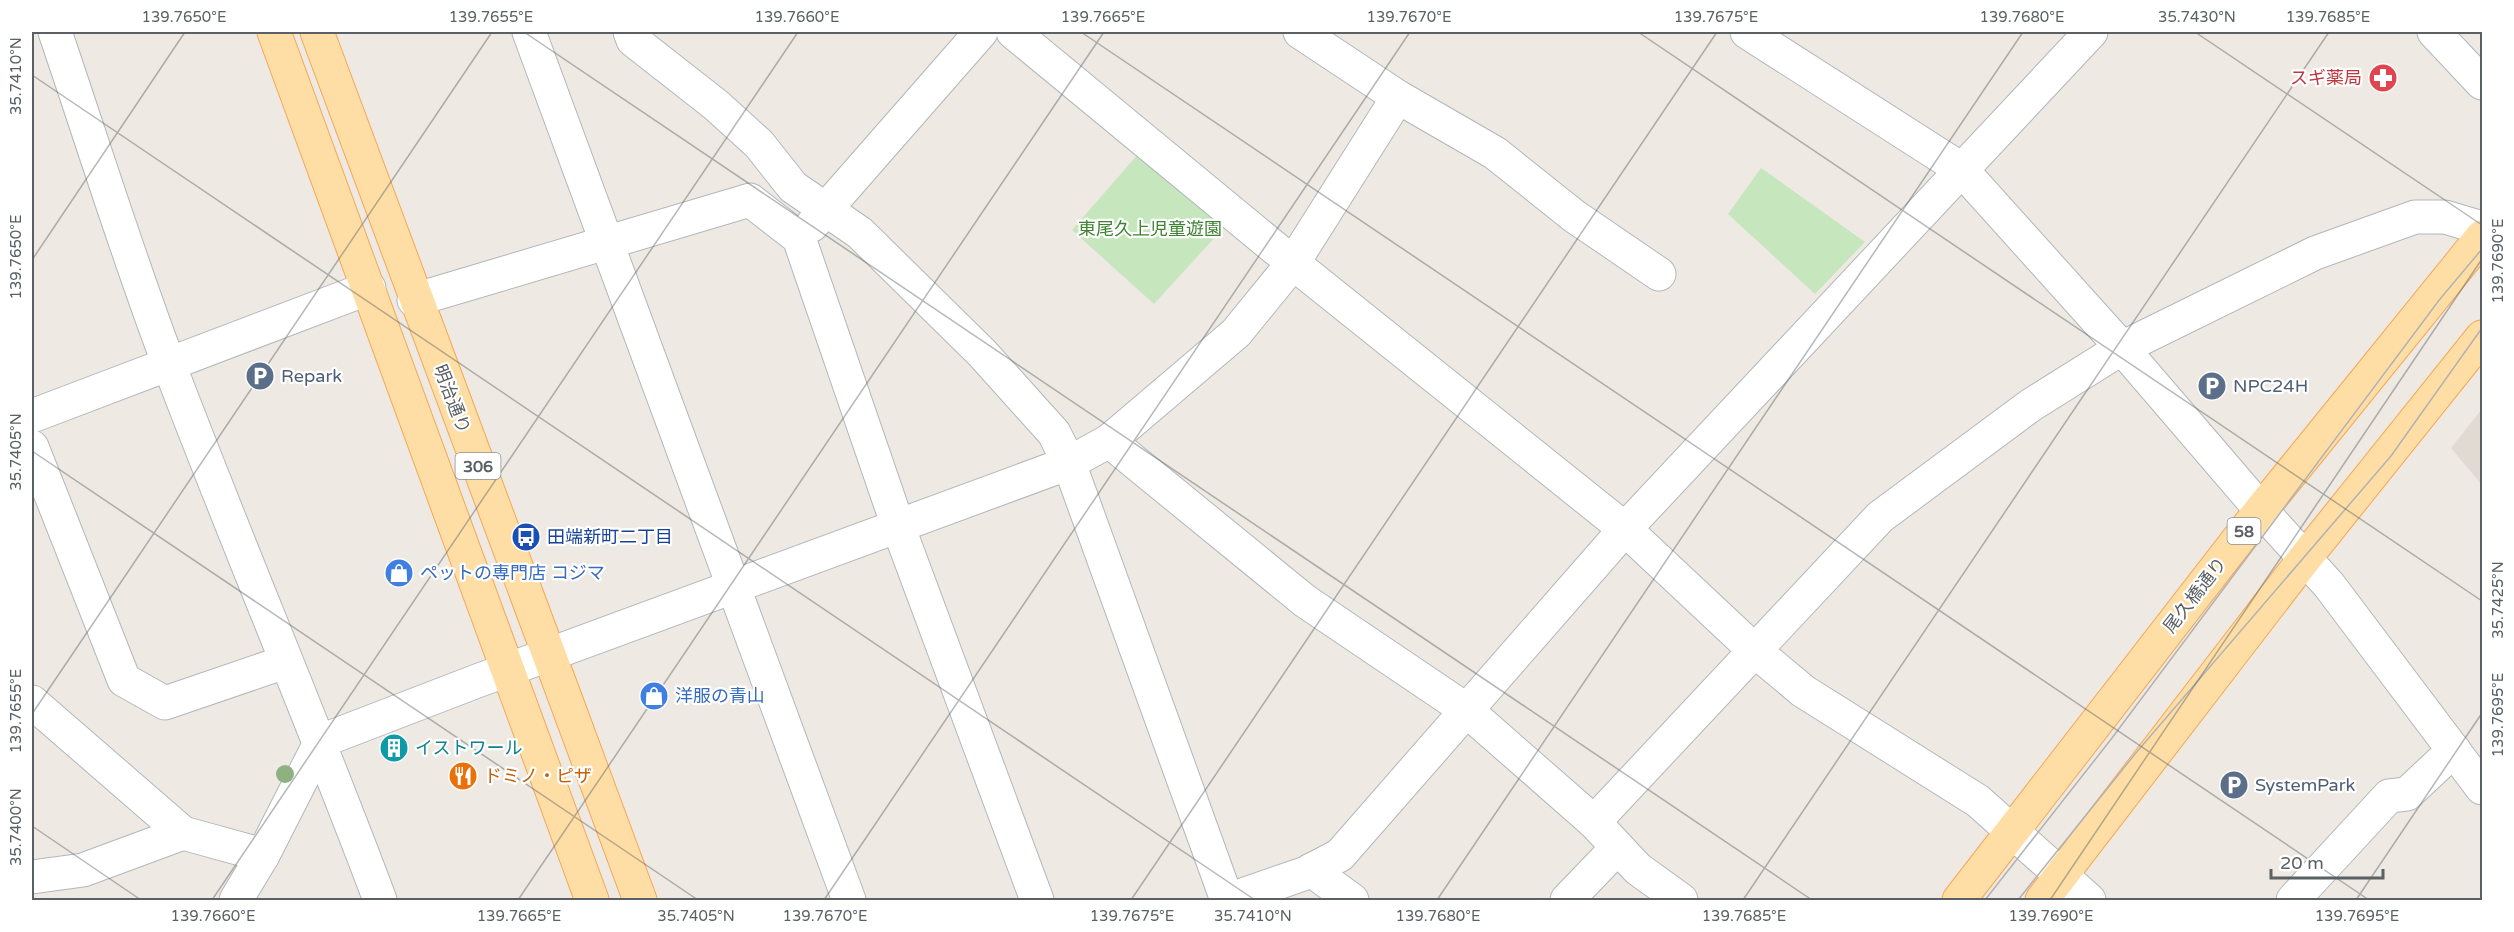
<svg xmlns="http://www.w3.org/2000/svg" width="2514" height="932" viewBox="0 0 2514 932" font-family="'Varela Round','Noto Sans JP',sans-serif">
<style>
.education{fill:#e0dad3}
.green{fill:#c6e6be}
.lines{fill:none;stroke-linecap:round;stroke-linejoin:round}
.minor-casing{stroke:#b3b7ba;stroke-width:35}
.major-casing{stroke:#f5a754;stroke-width:35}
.minor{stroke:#fff;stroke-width:33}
.major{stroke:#ffdea6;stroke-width:33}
.tram{stroke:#b1b2b3;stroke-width:1.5}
.tree{fill:#8eb181}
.ticks{fill:none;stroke:#5a6063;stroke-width:1.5;stroke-opacity:0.45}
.labels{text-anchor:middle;stroke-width:4.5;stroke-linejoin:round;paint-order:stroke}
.shield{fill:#fff;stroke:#8c9092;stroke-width:1.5}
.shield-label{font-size:16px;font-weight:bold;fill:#5a6063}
.health-label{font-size:18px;fill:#be3a42;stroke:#fff;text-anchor:end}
.park-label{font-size:18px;fill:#3f8332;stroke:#fff}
.service-label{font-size:18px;fill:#4e5e75;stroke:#fff;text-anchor:start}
.street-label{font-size:18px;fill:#5a6063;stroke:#fff}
.transit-label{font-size:18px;fill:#164399;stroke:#fff;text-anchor:start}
.shop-label{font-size:18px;fill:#366cbe;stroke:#fff;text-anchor:start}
.culture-label{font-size:18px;fill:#0d838f;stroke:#fff;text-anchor:start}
.food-label{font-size:18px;fill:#c56008;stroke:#fff;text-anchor:start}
.neatline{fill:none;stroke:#5a6063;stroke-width:2}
.ticks-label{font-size:15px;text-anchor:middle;fill:#5a6063}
</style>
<rect width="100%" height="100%" fill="#eee9e2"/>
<polygon class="education" points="2482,409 2482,485 2451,448"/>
<g class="green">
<polygon points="1140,152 1227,224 1154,304 1072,230"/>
<polygon points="1761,168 1865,242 1815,294 1728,214"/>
</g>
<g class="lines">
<g class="minor-casing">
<g id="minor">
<path d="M55 32C93 143 128 257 170 367 238 546 313 721 380 900"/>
<polyline points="529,32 849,900"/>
<polyline points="630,32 633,40 716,105 759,144 793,187 860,233 982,353 1054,433 1069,463 1227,900"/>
<polyline points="1013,32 1293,263 1625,529 1754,650 1803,691 1978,801 2089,900"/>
<polyline points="1300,32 1398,97 1495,153 1574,216 1659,274"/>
<polyline points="1747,32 1961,169 2122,348 2261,510 2329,585 2482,788"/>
<polyline points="2434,32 2482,83"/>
<polyline points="812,225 981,32"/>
<polyline points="414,300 750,200 799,238 898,526 1037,900"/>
<polyline points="32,416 369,288"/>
<polyline points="1109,441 1305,601 1465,709 1594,822 1638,869 1681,900"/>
<polyline points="32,447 124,680 165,703 285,662"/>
<polyline points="32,702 183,833 263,855"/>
<polyline points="1594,822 1880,517 2031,405 2122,348 2315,253 2415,217 2445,217 2482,228"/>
<polyline points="1311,870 1352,900"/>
<polyline points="32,877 83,870 183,833"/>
<polyline points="236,900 263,855 321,741 477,681 1069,463 1109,441 1236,333 1293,263 1398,97"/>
<polyline points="1228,900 1306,873 1340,855 1625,529 2091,32"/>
<polyline points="1567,900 1617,848"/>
<polyline points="2293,900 2389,796 2407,794 2454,750"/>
</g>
</g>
<g class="major-casing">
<g id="major">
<polyline points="274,32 592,900"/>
<path d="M317 32C422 322 534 610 640 900"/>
<polyline points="1959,900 2261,510 2482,237"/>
<polyline points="2042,900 2305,558 2482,337"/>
</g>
</g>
<use href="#minor" class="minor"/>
<use href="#major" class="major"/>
<g class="tram">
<polyline points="1985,900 2112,738 2440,299 2482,249"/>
<polyline points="2018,900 2135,754 2391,456 2482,328"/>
</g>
</g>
<circle class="tree" cx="285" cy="774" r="9"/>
<path class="ticks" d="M524 32 1812 900M1081 32 2369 900M1638 32 2482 601M2195 32 2482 225M32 75 1255 900M32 260 185 32M32 451 698 900M32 714 492 32M32 826 141 900M212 900 798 32M518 900 1104 32M824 900 1410 32M1131 900 1717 32M1437 900 2023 32M1743 900 2329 32M2050 900 2482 259M2356 900 2482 713"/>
<defs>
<g id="pharmacy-disc" transform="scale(1.5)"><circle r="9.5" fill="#e0444e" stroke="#fff"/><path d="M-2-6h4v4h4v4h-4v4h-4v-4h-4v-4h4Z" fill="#fff"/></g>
<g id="parking-disc" transform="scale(1.5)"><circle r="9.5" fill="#5c6f8a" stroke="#fff"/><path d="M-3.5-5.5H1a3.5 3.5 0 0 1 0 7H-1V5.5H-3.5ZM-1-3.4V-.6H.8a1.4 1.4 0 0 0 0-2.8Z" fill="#fff"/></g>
<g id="bus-disc" transform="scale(1.5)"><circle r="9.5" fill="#1a4fb4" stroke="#fff"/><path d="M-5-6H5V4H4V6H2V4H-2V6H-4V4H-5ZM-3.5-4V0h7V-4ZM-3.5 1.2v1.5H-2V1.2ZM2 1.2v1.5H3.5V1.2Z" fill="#fff"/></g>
<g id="shop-disc" transform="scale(1.5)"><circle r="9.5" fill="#3f7fe0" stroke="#fff"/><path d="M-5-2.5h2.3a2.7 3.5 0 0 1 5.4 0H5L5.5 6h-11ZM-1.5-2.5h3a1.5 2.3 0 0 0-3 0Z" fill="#fff"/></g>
<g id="building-disc" transform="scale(1.5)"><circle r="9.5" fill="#0f9aa8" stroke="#fff"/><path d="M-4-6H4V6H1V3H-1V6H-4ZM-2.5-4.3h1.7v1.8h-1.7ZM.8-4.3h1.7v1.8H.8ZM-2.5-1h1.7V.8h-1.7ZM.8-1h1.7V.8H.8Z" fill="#fff"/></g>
<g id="restaurant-disc" transform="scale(1.5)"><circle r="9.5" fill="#e8710a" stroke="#fff"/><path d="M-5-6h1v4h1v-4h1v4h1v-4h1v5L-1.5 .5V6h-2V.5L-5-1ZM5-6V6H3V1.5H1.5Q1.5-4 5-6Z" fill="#fff"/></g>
</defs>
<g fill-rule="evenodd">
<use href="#pharmacy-disc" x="2383" y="78"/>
<use href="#parking-disc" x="260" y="376"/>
<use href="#parking-disc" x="2212" y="386"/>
<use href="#bus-disc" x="526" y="537"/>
<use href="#shop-disc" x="399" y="573"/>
<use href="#shop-disc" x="654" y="696"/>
<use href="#building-disc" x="394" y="748"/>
<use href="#restaurant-disc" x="463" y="776"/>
<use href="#parking-disc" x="2234" y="785"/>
</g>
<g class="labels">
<g class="shield">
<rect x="455.5" y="453" width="45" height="26" rx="4.5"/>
<rect x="2227.5" y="518" width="33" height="26" rx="4.5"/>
</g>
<g class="shield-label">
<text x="478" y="472">306</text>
<text x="2244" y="537">58</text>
</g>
<g class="health-label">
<text x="2362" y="84">スギ薬局</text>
</g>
<g class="park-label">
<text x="1150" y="235">東尾久上児童遊園</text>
</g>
<g class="service-label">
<text x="281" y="382">Repark</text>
<text x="2233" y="392">NPC24H</text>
<text x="2255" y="791">SystemPark</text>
</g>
<g class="street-label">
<text transform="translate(452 399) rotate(69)" y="6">明治通り</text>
<text transform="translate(2195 595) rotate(-52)" y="6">尾久橋通り</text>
</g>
<g class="transit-label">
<text x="547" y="543">田端新町二丁目</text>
</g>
<g class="shop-label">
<text x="420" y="579">ペットの専門店 コジマ</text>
<text x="675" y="702">洋服の青山</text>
</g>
<g class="culture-label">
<text x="415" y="754">イストワール</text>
</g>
<g class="food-label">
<text x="484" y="782">ドミノ・ピザ</text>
</g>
</g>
<rect width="2514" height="932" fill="none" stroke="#ffffff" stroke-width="66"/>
<path d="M2271 869v9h112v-9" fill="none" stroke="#5a6063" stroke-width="3"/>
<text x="2280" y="869" font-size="18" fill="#5a6063" stroke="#ffffff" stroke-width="4.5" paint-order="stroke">20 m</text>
<rect x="33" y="33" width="2448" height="866" class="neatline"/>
<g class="ticks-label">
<text x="184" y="22">139.7650°E</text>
<text x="491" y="22">139.7655°E</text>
<text x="797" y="22">139.7660°E</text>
<text x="1103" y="22">139.7665°E</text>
<text x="1409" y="22">139.7670°E</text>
<text x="1716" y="22">139.7675°E</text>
<text x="2022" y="22">139.7680°E</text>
<text x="2197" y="22">35.7430°N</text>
<text x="2328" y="22">139.7685°E</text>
<text transform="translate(16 76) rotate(-90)" y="5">35.7410°N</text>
<text transform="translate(16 257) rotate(-90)" y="5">139.7650°E</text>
<text transform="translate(2498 261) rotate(-90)" y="5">139.7690°E</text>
<text transform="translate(16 452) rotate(-90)" y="5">35.7405°N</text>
<text transform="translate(2498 600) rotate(-90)" y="5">35.7425°N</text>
<text transform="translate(16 711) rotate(-90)" y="5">139.7655°E</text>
<text transform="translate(2498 715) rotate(-90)" y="5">139.7695°E</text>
<text transform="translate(16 827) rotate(-90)" y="5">35.7400°N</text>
<text x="213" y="921">139.7660°E</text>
<text x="519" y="921">139.7665°E</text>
<text x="696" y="921">35.7405°N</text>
<text x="825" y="921">139.7670°E</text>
<text x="1132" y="921">139.7675°E</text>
<text x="1253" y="921">35.7410°N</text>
<text x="1438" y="921">139.7680°E</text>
<text x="1744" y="921">139.7685°E</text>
<text x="2051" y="921">139.7690°E</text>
<text x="2357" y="921">139.7695°E</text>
</g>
</svg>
